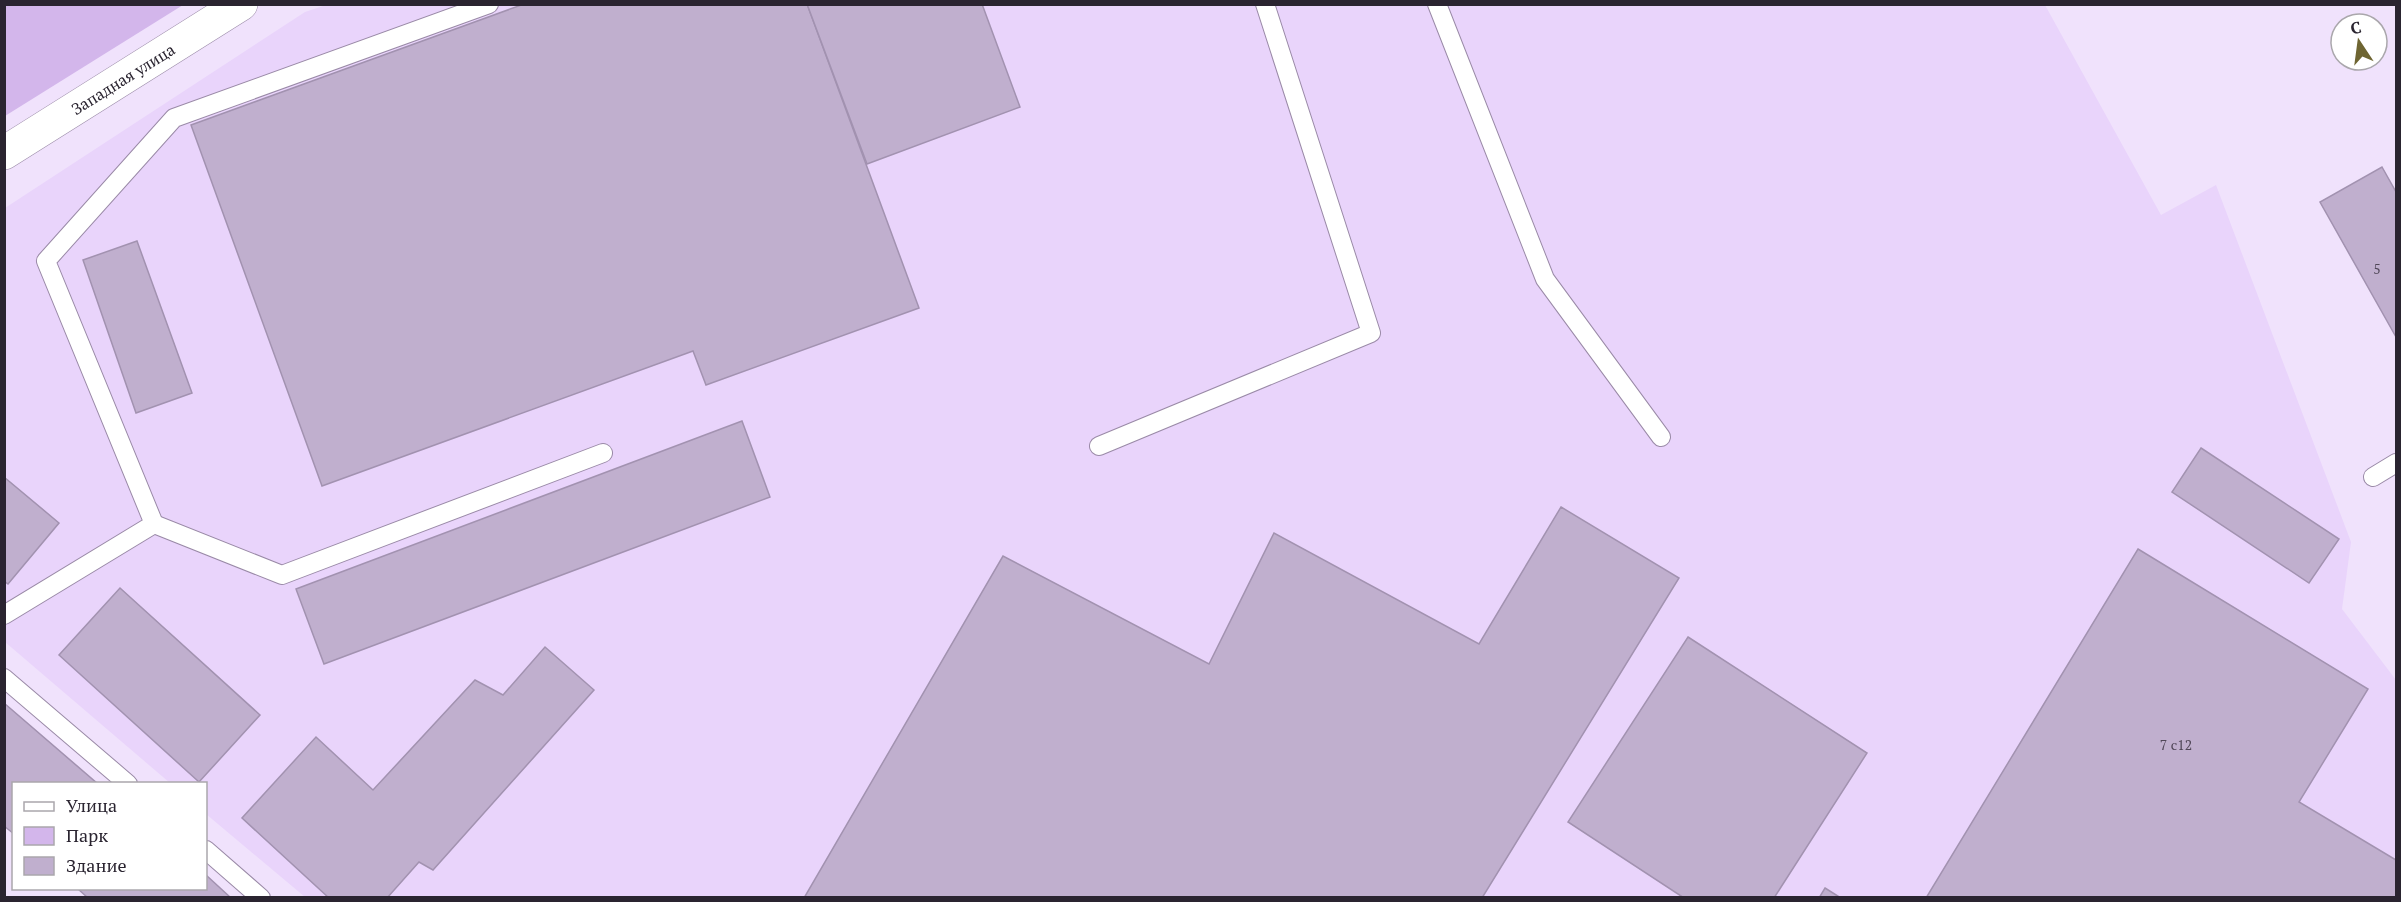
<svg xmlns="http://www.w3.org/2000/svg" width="2401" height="902" viewBox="0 0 2401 902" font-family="'PT Serif',serif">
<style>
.built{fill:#e9d4fb}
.green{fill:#d3b6eb}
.building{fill:#c0afce;stroke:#a292b0;stroke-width:1.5}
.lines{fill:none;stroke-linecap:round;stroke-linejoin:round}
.lane-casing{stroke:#9a8aa7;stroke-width:20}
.street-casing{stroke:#9a8aa7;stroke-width:34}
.lane{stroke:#fff;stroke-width:18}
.street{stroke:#fff;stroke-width:33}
.labels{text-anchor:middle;stroke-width:4.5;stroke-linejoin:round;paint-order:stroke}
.number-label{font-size:14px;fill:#504758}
.street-label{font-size:16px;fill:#2a2430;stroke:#fff}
</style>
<rect width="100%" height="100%" fill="#f0e2fc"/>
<polygon class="built" points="326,5 2045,5 2161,215 2216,185 2351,542 2342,609 2396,680 2396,897 305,897 206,814 206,784 170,783 5,642 5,208 305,12"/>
<polygon class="green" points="5,4 183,4 183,5 5,116"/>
<g class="building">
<polygon points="524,4 807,4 919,308 706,385 693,351 322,486 191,125"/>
<polygon points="807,4 982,4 1020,107 867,164"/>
<polygon points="2382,167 2396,192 2396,337 2320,202"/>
<polygon points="137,241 192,393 136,413 83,260"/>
<polygon points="742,421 770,497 324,664 296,589"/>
<polygon points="2201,448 2339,539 2309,583 2172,492"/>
<polygon points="4,477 59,523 8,584 4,581"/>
<polygon points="1561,507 1679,578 1482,898 804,898 1003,556 1209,664 1274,533 1479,644"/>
<polygon points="2138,549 2368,689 2299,802 2396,860 2396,898 1926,898"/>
<polygon points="120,588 260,715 199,782 59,655"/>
<polygon points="1688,637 1867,753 1774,898 1684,898 1568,822"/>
<polygon points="545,647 594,690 433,870 419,862 387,898 329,898 242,818 316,737 373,790 475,680 503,695"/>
<polygon points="4,703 98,784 14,784 14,834 4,826"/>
<polygon points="206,875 231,898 88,898 77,888 206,888"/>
<polygon points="1825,888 1841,898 1819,898"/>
</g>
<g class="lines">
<g class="lane-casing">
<g id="lane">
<polyline points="1437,4 1545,279 1661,437"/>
<polyline points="1099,446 1371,333 1265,4"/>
<polyline points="2373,477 2396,463"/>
<polyline points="154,524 282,575 603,453"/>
<polyline points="4,615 154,524 46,261 174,118 489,4"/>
<polyline points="4,678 128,784"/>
<polyline points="206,850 261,898"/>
</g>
</g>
<g class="street-casing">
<polyline id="street" points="4,153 241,4"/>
</g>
<use href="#lane" class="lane"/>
<use href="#street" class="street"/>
</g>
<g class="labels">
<g class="number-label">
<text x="2377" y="274">5</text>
<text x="2176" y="750">7 с12</text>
</g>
<g class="street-label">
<text transform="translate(123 79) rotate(-32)" y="6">Западная улица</text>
</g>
</g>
<rect width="2401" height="902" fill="none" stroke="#2a2430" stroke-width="12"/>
<rect x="12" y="782" width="195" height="108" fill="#ffffff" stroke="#aaa7ac" stroke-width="1.5"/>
<rect x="24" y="802" width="30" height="9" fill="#ffffff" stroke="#aaa7ac" stroke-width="1.5"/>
<text x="66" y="812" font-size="18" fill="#2a2430">Улица</text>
<rect x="24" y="827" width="30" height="18" fill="#d3b6eb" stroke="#aaa7ac" stroke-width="1.5"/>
<text x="66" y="842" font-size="18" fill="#2a2430">Парк</text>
<rect x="24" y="857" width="30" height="18" fill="#c0afce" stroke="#aaa7ac" stroke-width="1.5"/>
<text x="66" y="872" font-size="18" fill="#2a2430">Здание</text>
<g transform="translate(2359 42) rotate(347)"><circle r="28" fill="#ffffff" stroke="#aaa7ac" stroke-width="1.5"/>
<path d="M0-4.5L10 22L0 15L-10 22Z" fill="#6e6532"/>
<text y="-9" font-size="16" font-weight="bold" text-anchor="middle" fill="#2a2430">С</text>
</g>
</svg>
